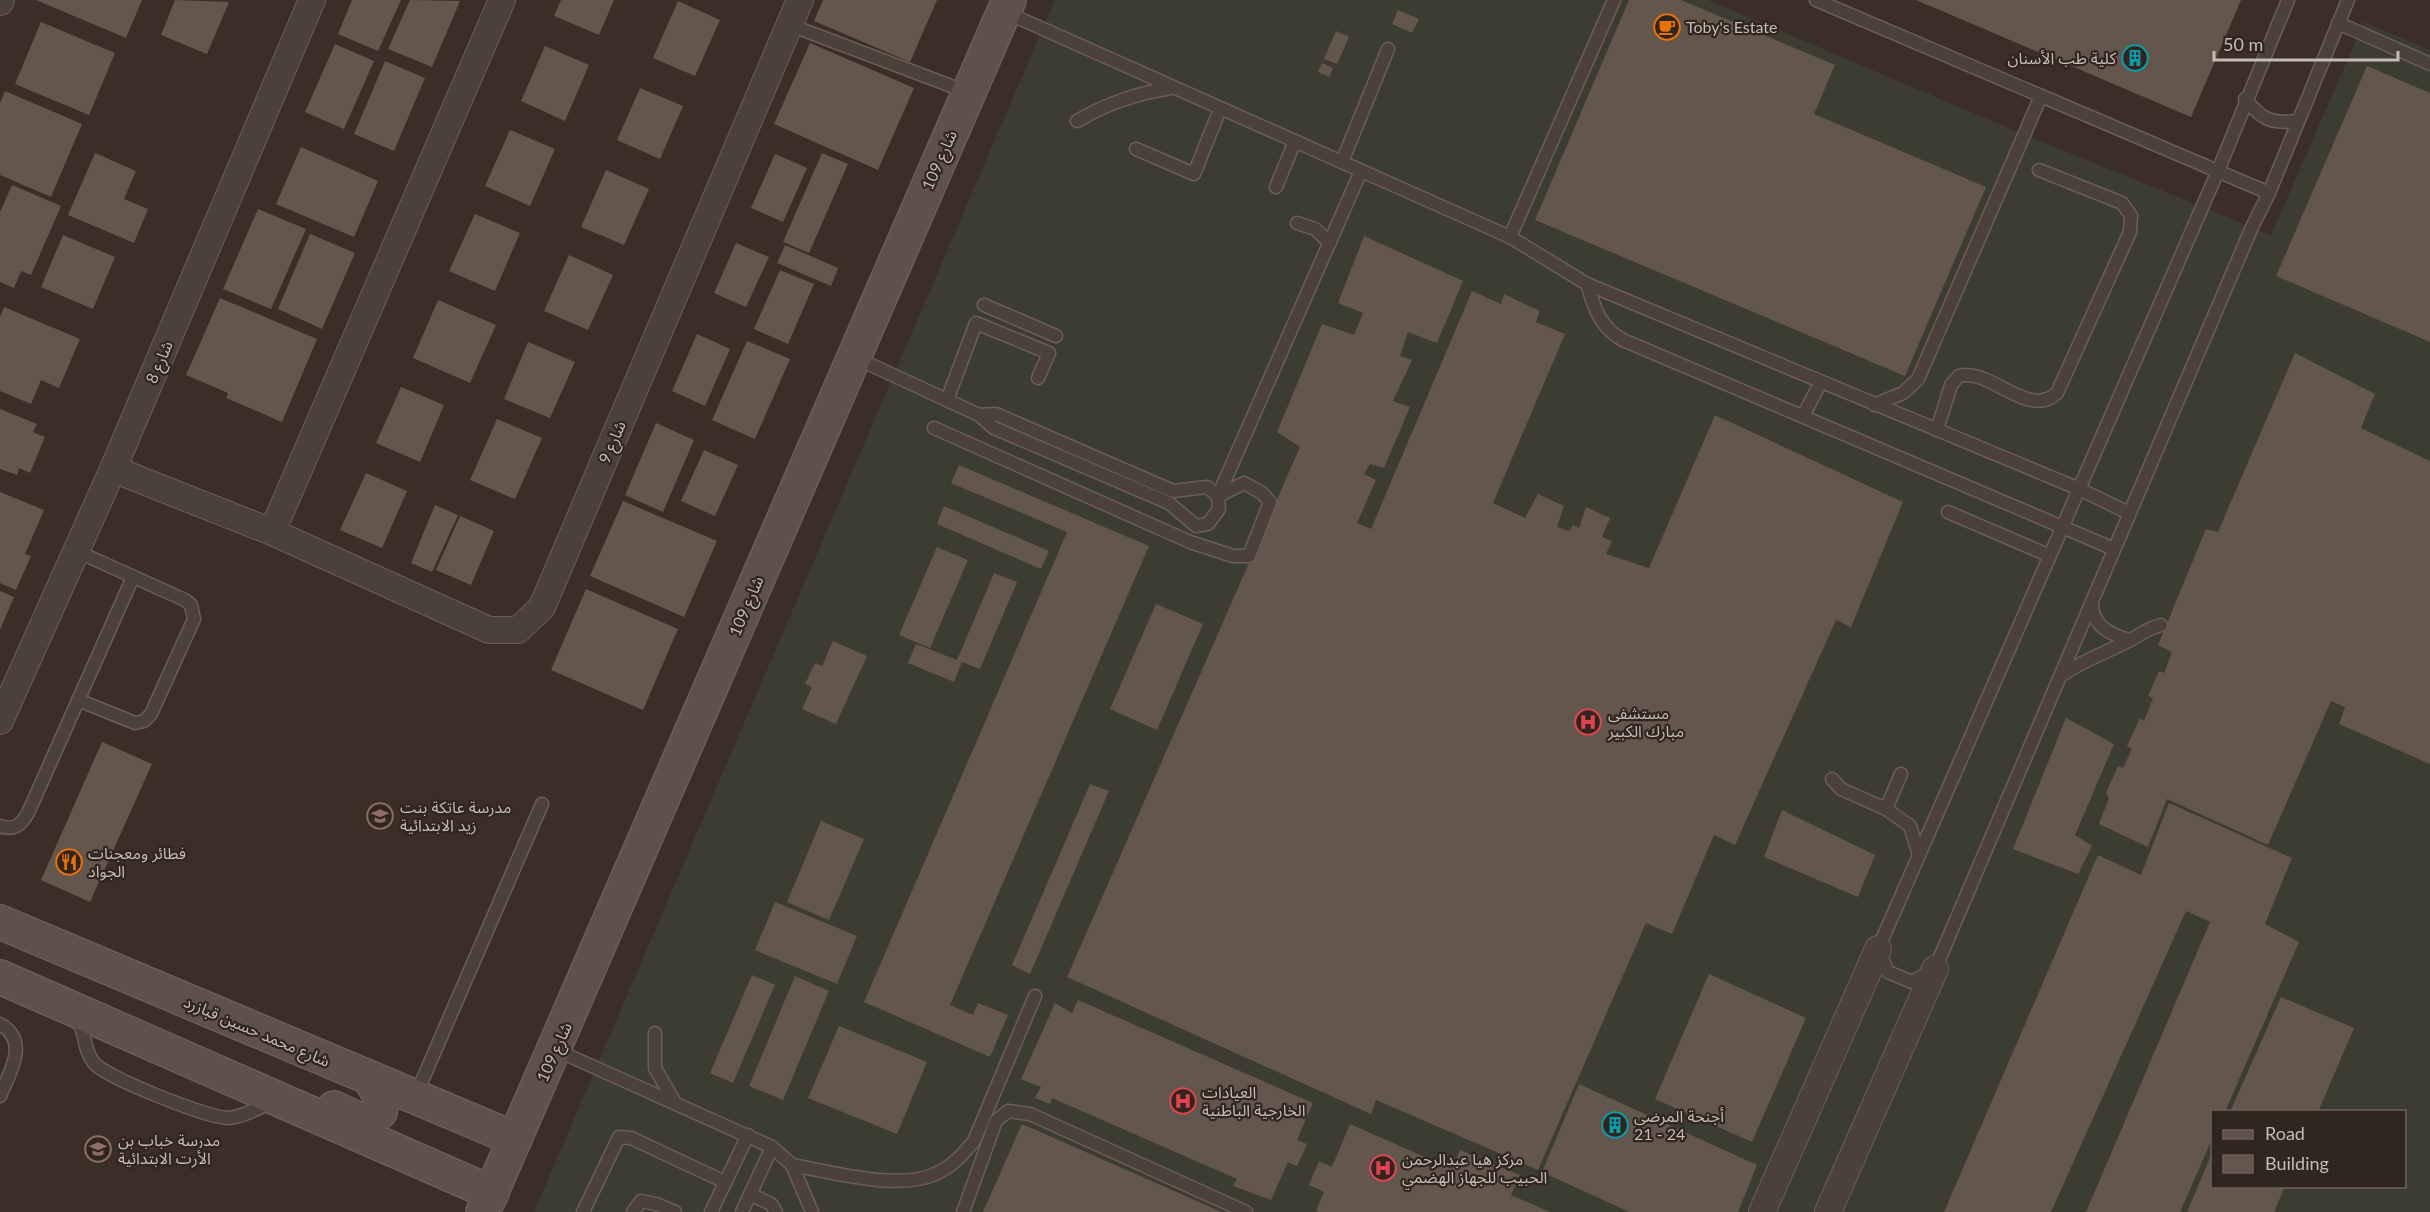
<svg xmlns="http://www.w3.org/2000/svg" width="2430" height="1212" viewBox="0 0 2430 1212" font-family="Lato,'Noto Sans Arabic',sans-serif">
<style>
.medical{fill:#3d3c31;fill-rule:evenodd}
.building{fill:#63564d}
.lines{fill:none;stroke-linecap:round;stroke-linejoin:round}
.lane-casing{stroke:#695e58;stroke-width:15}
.street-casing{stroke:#695e58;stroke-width:28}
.secondary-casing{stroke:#695e58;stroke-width:36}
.lane{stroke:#4b403a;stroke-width:12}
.street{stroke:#4b403a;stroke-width:26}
.secondary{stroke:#5d5149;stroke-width:33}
.labels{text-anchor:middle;stroke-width:4.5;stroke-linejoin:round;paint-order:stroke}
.poi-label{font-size:16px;fill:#c6bcb6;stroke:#30251f;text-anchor:start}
.street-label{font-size:16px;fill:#c6bcb6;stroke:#30251f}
</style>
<rect width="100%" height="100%" fill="#3a2e27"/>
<path class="medical" d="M1055 0H1708L2025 135 2271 235 2364 22 2430 50V1212H534ZM2212 1112H2404V1186H2212Z"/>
<g class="building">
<polygon points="36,0 142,0 126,38"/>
<polygon points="175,0 229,2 207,54 161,35"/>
<polygon points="352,0 401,0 378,51 338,34"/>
<polygon points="410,0 460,1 432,67 388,49"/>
<polygon points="561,0 614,0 599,35 554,16"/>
<polygon points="823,0 937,0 910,62 814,21"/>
<polygon points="1629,0 1681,0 1835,65 1814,114 1986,187 1905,376 1535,220"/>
<polygon points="1916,0 2241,0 2191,117"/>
<polygon points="678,1 720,20 695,76 653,58"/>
<polygon points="1398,10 1419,19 1412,33 1392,24"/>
<polygon points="41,22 115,53 89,115 15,84"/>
<polygon points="1336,31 1349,37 1337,64 1324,59"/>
<polygon points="810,43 914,88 878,170 774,124"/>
<polygon points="335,44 374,61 344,129 305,112"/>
<polygon points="545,46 589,65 565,121 521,101"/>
<polygon points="385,61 425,78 394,151 354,134"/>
<polygon points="1322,63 1333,68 1329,77 1318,72"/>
<polygon points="2367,66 2430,93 2430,342 2276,276"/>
<polygon points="640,88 683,106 660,159 617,140"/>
<polygon points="5,91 82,124 51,197 0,175 0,103"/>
<polygon points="510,130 555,149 530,206 485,186"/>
<polygon points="301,147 378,181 354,237 276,204"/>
<polygon points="95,153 136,171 124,199 148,209 134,243 68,215"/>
<polygon points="822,153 848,164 809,253 783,242"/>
<polygon points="775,154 807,168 783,222 751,208"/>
<polygon points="606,170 649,189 624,245 581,227"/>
<polygon points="12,185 61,206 31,275 21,271 14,288 0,282 0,212"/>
<polygon points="258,209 306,229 271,309 223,289"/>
<polygon points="475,214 520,233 495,291 449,271"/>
<polygon points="310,234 355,253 322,329 278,309"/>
<polygon points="63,235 115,257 93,309 41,287"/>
<polygon points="1364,236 1463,281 1437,343 1408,332 1400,356 1412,360 1393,401 1410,407 1384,468 1370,464 1364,474 1376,480 1357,523 1371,529 1472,291 1501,304 1504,294 1540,311 1536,322 1565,334 1493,503 1525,518 1538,494 1564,506 1557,527 1569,531 1573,525 1579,528 1586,507 1610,518 1602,537 1612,541 1606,554 1649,568 1715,415 1903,502 1851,627 1836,620 1735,845 1714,835 1672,934 1646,923 1538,1170 1376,1100 1371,1114 1067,977 1300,447 1277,432 1322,324 1354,335 1363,313 1338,303"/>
<polygon points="736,243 769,257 746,307 714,293"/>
<polygon points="785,245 838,268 831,286 777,263"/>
<polygon points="569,255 613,275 588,330 544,311"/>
<polygon points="780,270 814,284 788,344 754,329"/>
<polygon points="220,298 317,339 282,422 226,398 228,393 186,375"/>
<polygon points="438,300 496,325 470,383 413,358"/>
<polygon points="4,307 80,339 59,388 41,380 31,404 0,391 0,317"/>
<polygon points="697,334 730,349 705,406 672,391"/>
<polygon points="747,341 790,359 755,439 712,420"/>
<polygon points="528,342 575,362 550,418 504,399"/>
<polygon points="2295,353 2375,394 2361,428 2430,461 2430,764 2339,724 2345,707 2331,701 2268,845 2167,799 2148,847 2099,824 2109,798 2106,793 2118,766 2123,768 2132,749 2127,746 2140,718 2144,721 2153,698 2148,696 2159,671 2164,673 2172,652 2158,645 2206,529 2218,532"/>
<polygon points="401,387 444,405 420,462 376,443"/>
<polygon points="0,409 37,424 33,432 45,437 30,473 19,468 17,475 0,469"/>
<polygon points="497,419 542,438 515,499 470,480"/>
<polygon points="656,423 694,440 663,512 625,495"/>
<polygon points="704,450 738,465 715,516 681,501"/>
<polygon points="959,465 1149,546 950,1005 973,1015 978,1003 1008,1015 990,1057 864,1002 1067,532 951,483"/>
<polygon points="366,473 407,491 382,548 340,530"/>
<polygon points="0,492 44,510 25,554 31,556 16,590 0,583"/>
<polygon points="623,501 717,541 684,617 590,576"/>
<polygon points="435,505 458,515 432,572 411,563"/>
<polygon points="944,506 1049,551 1041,569 937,524"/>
<polygon points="460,516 494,531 471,585 436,570"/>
<polygon points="937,547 968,560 930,648 899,635"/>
<polygon points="994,573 1017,582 980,669 962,662 954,682 908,663 916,644 957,660"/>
<polygon points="586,589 678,629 643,710 551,670"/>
<polygon points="0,591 14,597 0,630"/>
<polygon points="1156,604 1203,624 1157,730 1110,709"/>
<polygon points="833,641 867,656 836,724 802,709 812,687 805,684 815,663 822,666"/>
<polygon points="2066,718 2114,744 2075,835 2092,846 2078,874 2013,849"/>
<polygon points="102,742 152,764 90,902 41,880"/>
<polygon points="1090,784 1109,791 1030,974 1012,965"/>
<polygon points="2169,803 2292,858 2265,924 2299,942 2225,1112 2212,1112 2212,1139 2180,1212 2086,1212 2210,922 2186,911 2051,1212 1944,1212 2098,855 2141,875"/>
<polygon points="1782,810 1875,855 1858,897 1764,857"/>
<polygon points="821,821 864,839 829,920 787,902"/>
<polygon points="775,902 857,936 837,984 755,950"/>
<polygon points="1709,974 1806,1018 1752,1142 1655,1099"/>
<polygon points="752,975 775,985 733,1083 710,1073"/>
<polygon points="795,976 829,991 783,1100 749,1086"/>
<polygon points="2281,997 2354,1028 2318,1112 2230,1112"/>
<polygon points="1078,1000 1313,1103 1297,1140 1307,1144 1297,1166 1288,1162 1271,1200 1233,1186 1237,1179 1052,1098 1050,1104 1035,1098 1041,1087 1021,1079 1055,1003 1072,1013"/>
<polygon points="839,1026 927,1062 897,1134 808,1098"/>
<polygon points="1579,1084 1757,1165 1738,1212 1629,1212 1542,1172"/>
<polygon points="1022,1124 1222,1212 983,1212"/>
<polygon points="1350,1124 1452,1169 1460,1150 1520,1175 1511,1195 1550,1212 1319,1212 1316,1211 1324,1192 1309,1185 1319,1161 1332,1167"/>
<polygon points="2212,1153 2212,1186 2285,1186 2274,1212 2187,1212"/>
</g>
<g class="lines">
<g class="lane-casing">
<g id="lane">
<polyline points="1816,0 2269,193"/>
<polyline points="2288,0 2218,171 1878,949 1888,972 1912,982 1935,969 2252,227 2269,193 2348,0"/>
<polyline points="1005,12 1510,237 1587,284 2077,488 2129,513"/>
<polyline points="2338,23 2430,64"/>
<polyline points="790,25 967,92"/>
<path d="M2245 99C2262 119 2270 124 2296 121"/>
<path d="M1077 121C1108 103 1135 94 1171 88"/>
<polyline points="1136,149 1194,174 1220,109"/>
<polyline points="1342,162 1388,49"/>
<polyline points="1276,187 1295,141"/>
<polyline points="1297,223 1315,229 1330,243"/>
<polyline points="1510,237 1614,0"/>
<path d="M1587 284C1594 307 1600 328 1623 340L2114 549"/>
<polyline points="984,305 1056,336"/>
<polyline points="854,357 979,415 994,428 1169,503 1196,526 1208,524 1219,509 1218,496 1361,171"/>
<polyline points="947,400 976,323 1049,353 1038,378"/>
<polyline points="1874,405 1903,393 1918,379 2041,96"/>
<polyline points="979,415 996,414 1173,491 1207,487 1218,496"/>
<polyline points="1803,416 1821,382"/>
<polyline points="934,428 1190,542 1233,556 1249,556 1270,502 1262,493 1244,483 1218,496"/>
<path d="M1937 430 1951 385 1959 376C1990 367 2028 420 2057 393L2130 232 2131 216 2122 203 2039 170"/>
<polyline points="1948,512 2048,555"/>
<polyline points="76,551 185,600 191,605 194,619 151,714 144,721 135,723 78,700"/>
<path d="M2092 604C2092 626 2111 635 2130 640"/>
<path d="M2062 675C2083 660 2106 653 2128 641 2143 634 2143 630 2161 625"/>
<polyline points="1901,774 1886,809 1910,826 1919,855"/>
<polyline points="1832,779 1841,789 1886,809"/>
<path d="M0 826C14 831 21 825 28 813L133 577"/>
<path d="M76 1017C86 1031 83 1050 94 1063 105 1077 210 1119 229 1118 243 1117 258 1108 272 1102"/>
<path d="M0 1024C30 1041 10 1072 0 1096"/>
<polyline points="655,1033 655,1068 674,1101"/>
<polyline points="556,1050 772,1147 792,1165 812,1212"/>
<polyline points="415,1097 542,804"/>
<path d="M792 1165C831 1172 898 1191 935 1174 952 1167 962 1155 974 1141L1035 996"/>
<polyline points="750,1194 771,1204 776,1212"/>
<polyline points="583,1212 619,1137 631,1138 725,1182"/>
<polyline points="633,1212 641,1201 656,1204 675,1212"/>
<polyline points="711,1212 748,1135"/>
<polyline points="742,1212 772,1147"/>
<polyline points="963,1212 996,1121 1008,1111 1030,1114 1246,1212"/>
</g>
</g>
<g class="street-casing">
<g id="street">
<polyline points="0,2 1,0"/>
<polyline points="113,469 272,532 489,630 518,630 542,607 800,0"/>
<polyline points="272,532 502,0"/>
<polyline points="0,721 113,469 312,0"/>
<polyline points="1762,1212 1878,949"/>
<polyline points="1828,1212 1935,969"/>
</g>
</g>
<g class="secondary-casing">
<g id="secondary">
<polyline points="0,922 515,1139"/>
<polyline points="0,977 492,1193"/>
<polyline points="334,1108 357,1119 370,1120 380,1112 382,1099 370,1079"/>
<polyline points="483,1212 1009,0"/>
</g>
</g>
<use href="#lane" class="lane"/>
<use href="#street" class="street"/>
<use href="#secondary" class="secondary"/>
</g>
<defs>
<g id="cafe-ring" transform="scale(1.35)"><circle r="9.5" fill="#30251f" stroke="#e8710a" stroke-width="1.5"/><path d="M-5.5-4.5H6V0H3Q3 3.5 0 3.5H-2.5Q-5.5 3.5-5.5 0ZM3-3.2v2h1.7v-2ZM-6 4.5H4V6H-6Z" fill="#e8710a"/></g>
<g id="building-ring" transform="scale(1.35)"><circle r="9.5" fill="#30251f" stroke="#0f9aa8" stroke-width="1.5"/><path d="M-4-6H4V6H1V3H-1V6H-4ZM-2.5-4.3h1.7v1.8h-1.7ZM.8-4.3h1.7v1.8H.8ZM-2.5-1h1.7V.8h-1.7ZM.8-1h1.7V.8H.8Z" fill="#0f9aa8"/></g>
<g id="hospital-ring" transform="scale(1.35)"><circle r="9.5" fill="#30251f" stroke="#e0444e" stroke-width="1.5"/><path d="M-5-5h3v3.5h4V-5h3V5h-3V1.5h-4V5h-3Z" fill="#e0444e"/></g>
<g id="school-ring" transform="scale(1.35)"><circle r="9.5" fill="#30251f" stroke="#8d6e63" stroke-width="1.5"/><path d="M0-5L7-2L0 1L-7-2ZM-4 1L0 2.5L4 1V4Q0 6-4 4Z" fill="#8d6e63"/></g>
<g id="restaurant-ring" transform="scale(1.35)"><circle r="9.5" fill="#30251f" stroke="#e8710a" stroke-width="1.5"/><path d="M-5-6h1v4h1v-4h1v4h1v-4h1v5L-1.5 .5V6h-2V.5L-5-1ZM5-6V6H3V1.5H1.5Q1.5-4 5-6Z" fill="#e8710a"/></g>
</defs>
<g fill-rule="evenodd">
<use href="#cafe-ring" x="1667" y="27"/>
<use href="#building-ring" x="2135" y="58"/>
<use href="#hospital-ring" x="1588" y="722"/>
<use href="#school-ring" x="380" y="816"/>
<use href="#restaurant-ring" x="69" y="862"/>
<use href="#hospital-ring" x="1183" y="1101"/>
<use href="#building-ring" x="1615" y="1125"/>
<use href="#school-ring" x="98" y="1149"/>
<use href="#hospital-ring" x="1383" y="1168"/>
</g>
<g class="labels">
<g class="poi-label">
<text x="1686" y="33">Toby's Estate</text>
<text x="2116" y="64" text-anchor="end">كلية طب الأسنان</text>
<text x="1608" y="719">مستشفى<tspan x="1608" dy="18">مبارك الكبير</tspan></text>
<text x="400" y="813">مدرسة عاتكة بنت<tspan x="400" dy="18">زيد الابتدائية</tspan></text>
<text x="88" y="859">فطائر ومعجنات<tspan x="88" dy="18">الجواد</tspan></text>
<text x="1202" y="1098">العيادات<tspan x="1202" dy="18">الخارجية الباطنية</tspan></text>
<text x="1634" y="1122">أجنحة المرضى<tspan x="1634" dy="18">21 - 24</tspan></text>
<text x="118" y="1146">مدرسة خباب بن<tspan x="118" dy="18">الأرت الابتدائية</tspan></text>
<text x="1402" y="1165">مركز هيا عبدالرحمن<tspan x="1402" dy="18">الحبيب للجهاز الهضمي</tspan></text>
</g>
<g class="street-label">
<text transform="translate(939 160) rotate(-66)" y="6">شارع 109</text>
<text transform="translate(159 362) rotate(-67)" y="6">شارع 8</text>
<text transform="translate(612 442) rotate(-67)" y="6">شارع 9</text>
<text transform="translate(746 606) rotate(-67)" y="6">شارع 109</text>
<text transform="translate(257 1031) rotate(23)" y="6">شارع محمد حسين قبازرد</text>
<text transform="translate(554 1052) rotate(-66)" y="6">شارع 109</text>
</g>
</g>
<rect x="2211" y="1110" width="195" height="78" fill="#30251f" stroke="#6c615b" stroke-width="1.5"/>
<rect x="2223" y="1130" width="30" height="9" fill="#5d5149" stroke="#6c615b" stroke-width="1.5"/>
<text x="2265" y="1140" font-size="18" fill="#c6bcb6">Road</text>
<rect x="2223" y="1155" width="30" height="18" fill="#63564d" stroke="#6c615b" stroke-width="1.5"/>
<text x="2265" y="1170" font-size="18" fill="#c6bcb6">Building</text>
<path d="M2214 51v9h184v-9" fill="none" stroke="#c6bcb6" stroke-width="3"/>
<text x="2223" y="51" font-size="18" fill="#c6bcb6" stroke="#30251f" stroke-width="4.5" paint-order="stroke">50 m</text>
</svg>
